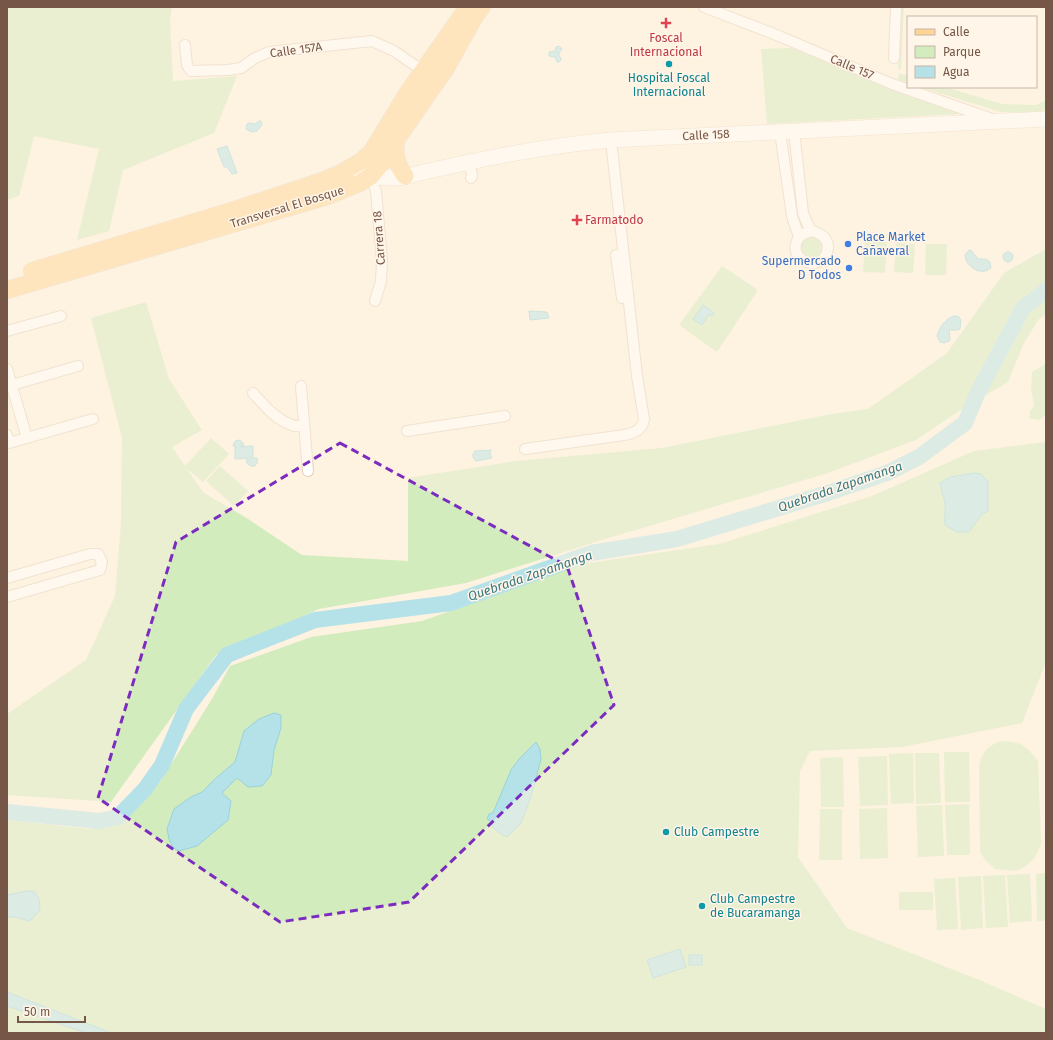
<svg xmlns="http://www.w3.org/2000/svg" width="1053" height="1040" viewBox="0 0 1053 1040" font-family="'Fira Sans',sans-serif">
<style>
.green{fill:#d2ecbe}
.water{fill:#b4e2e8;stroke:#99d2db}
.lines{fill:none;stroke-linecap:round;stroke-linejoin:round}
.river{stroke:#b4e2e8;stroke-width:16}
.street-casing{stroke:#e4cfbe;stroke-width:12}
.secondary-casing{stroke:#ead0bb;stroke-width:16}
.primary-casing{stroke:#ded6d3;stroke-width:18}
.street{stroke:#fff;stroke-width:10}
.secondary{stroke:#fff;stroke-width:15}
.primary{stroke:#ffd596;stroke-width:17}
.marked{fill:none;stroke:#7b2cbf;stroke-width:3;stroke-dasharray:8 5;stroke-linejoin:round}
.health-dot{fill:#e0444e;stroke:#fff5e8;stroke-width:1.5}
.culture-dot{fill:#0f9aa8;stroke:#fff5e8;stroke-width:1.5}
.shop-dot{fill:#3f7fe0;stroke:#fff5e8;stroke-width:1.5}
.labels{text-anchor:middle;stroke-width:3;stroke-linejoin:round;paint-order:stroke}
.health-label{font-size:12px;fill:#be3a42;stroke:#fff5e8}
.street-label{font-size:12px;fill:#765646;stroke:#fff5e8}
.culture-label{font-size:12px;fill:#0d838f;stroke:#fff5e8;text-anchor:start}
.shop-label{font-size:12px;fill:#366cbe;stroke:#fff5e8;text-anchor:start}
.water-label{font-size:13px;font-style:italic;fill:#3b7a84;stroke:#fff5e8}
</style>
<rect width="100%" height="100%" fill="#fef2e0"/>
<g class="green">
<polygon points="7,7 172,7 170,20 173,81 237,76 214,133 123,170 109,231 77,240 99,149 34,136 19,196 7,200"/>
<polygon points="901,7 904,7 901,69 898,69"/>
<polygon points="791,48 959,114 767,124 761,49"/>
<polygon points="899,73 908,76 908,83 898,80"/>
<polygon points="920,87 945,87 1002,104 1036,105 1046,100 1046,109 1038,113 1001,112"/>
<polygon points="808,233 827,244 819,260 801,257 798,243"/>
<polygon points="865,241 887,242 885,273 863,272"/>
<polygon points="896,243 915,244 913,273 894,272"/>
<polygon points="926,244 947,244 946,275 925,275"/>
<polygon points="1046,249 1046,314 1038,320 1023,345 1008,382 959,411 916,440 828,473 605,539 466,583 319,609 216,655 111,802 7,795 7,714 86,660 115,596 121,523 122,438 91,318 146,302 169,379 202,430 172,447 185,466 211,438 229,454 203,482 186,468 204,493 245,517 302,555 408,561 408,478 516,461 662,448 826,415 868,409 947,353 1004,273"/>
<polygon points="722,266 758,290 717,352 679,325"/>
<polygon points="1046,364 1046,415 1039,420 1029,418 1030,411 1034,406 1031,388 1032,372"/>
<polygon points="1045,442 1046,662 1022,723 902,747 810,751 800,771 798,857 847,928 977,979 1046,1009 1046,1033 110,1033 7,992 7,820 90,829 125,818 160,782 212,699 230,666 311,637 422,621 582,564 719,544 872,496 974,451"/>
<polygon points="220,466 248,491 234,506 206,481"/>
<path d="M1000 741C1020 741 1026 746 1038 761L1041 844 1035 858 1026 866 1016 871 1004 870 995 869 986 861 980 852 979 765C983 751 986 748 1000 741Z"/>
<polygon points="944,752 969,752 970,802 945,802"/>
<polygon points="913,753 914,803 891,804 889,754"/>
<polygon points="915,753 939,753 941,803 916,804"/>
<polygon points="887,756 888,805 860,806 858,757"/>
<polygon points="843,757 844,807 821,807 820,758"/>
<polygon points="969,804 970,855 947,855 945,805"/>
<polygon points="942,805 944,856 918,857 916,806"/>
<polygon points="887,808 888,858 860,859 859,809"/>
<polygon points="820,809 842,809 842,860 819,860"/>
<polygon points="1046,873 1046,921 1037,921 1036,874"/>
<polygon points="1030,874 1032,921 1010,923 1007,875"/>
<polygon points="1005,875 1008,927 986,928 983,876"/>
<polygon points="981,876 983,928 961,930 958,877"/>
<polygon points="955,878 958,929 937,930 934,879"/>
<rect x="899" y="892" width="34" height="18"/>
<polygon points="7,1006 84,1031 86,1033 7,1033"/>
</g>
<g class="water">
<polygon points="559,46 562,49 559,53 559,56 561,58 561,60 559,62 557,62 555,57 549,56 549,52 555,51 556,47"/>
<polygon points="259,121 261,121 262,125 257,131 251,132 246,129 247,124 249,123 255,124"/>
<polygon points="227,146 237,173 232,174 227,167 224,167 217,149"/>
<path d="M969 250 972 251 978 259H986L990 262 991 268C981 277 965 266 965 255Z"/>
<circle cx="1008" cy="257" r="5"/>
<polygon points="703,305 714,313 712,316 709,314 702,325 693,319"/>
<polygon points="529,311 547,312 549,318 530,320"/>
<path d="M954 316H958L961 320 960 329 957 330H949L950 339 949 341 944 343 940 342 937 336C938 329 946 318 954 316Z"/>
<path d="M240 440 243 443 244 446H240V447L253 446V458H257C259 466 252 469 247 463L246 460H250V458L235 459V447L236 446H233L235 441Z"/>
<path d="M491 450 490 454 492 458 476 461C472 458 472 454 475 451Z"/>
<path d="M974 473 981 474 988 481V511L981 515 969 532H957L945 525C944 518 946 509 945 502 943 495 941 490 940 483L950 477Z"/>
<polygon points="274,713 281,715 281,728 274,750 271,775 262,786 248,787 237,778 222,793 231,801 228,820 197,846 179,851 173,848 169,839 167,829 174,809 191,797 202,792 216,778 235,762 244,731 259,719"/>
<path d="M536 742 540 749 541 759 531 797 521 823 507 837C499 833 492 830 491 821L487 819 489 814 493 813 511 770 520 758Z"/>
<polygon points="27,891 34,891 39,899 40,910 30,921 15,917 7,917 7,895"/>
<polygon points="680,949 686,967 653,978 647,960"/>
<rect x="689" y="955" width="13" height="10"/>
<polygon points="7,992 109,1032 110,1033 86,1033 7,1006"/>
</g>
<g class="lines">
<polyline class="river" points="7,812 99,821 118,817 145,789 162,765 186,709 227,655 315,620 451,603 591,553 677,539 828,493 887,473 919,457 965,423 978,392 1023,308 1046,290"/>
<g class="street-casing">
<g id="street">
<polyline points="704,7 779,36 892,84 992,119"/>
<polyline points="185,45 187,65 191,71 228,70 241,68 255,58 269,52 372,41 394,51 423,71"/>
<polyline points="894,58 896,7"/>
<polyline points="794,131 803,213 807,223 811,231"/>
<polyline points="780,132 792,216 799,237"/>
<polyline points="470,162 472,176 471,178"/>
<polyline points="371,176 376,191 382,261 381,281 375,301"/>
<path d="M811 231C822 233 831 241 827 252 821 273 788 261 797 241 799 235 805 233 811 231Z"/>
<polyline points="616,255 622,298"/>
<polyline points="7,331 61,316"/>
<polyline points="7,369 27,438"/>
<polyline points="12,385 78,366"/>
<polyline points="301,386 308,471"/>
<path d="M253 393C264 405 276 420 292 425 295 427 300 426 304 426"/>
<polyline points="407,431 505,416"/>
<polyline points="7,435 9,443 93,419"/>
<path d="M525 449 624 435C635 433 642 430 644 419L637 376 611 140"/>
<polyline points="7,578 90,554 98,554 102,562 100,570 7,597"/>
</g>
</g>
<g class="secondary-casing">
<path id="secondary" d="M361 177C374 175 386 179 399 178 469 161 540 146 611 140L1046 119"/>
</g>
<g class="primary-casing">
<g id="primary">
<path d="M396 141C394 155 397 165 405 176"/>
<polyline points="32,271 228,212 322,181 341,173 360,162 371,153 407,94 468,7"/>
<polyline points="7,290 328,196 360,183 371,176 384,160 396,140 446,68 475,16 482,7"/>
</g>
</g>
<use href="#street" class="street"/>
<use href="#secondary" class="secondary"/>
<use href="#primary" class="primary"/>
</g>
<path d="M0 0H1053V1040H0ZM340 443 567 566 614 705 409 902 280 922 98 798 176 542Z" fill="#fef2e0" fill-opacity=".55" fill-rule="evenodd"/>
<path class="marked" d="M340 443 567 566 614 705 409 902 280 922 98 798 176 542Z"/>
<g class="health-dot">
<path d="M664 17h4v4h4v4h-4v4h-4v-4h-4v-4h4z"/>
<path d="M575 214h4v4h4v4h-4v4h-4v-4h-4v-4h4z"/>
</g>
<g class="culture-dot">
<circle cx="669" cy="64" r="4"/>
<circle cx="666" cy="832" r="4"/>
<circle cx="702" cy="906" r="4"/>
</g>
<g class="shop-dot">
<circle cx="848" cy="244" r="4"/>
<circle cx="849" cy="268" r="4"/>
</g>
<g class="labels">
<g class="health-label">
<text x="666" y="42">Foscal<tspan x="666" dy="14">Internacional</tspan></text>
<text x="585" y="224" text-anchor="start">Farmatodo</text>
</g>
<g class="street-label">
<text transform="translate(296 50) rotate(-8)" y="4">Calle 157A</text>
<text transform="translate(852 67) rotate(23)" y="4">Calle 157</text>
<text transform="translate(706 135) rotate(-3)" y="4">Calle 158</text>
<text transform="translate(287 207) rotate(-17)" y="4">Transversal El Bosque</text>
<text transform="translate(379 238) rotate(-94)" y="4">Carrera 18</text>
</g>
<g class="culture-label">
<text x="669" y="82" text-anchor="middle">Hospital Foscal<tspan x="669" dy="14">Internacional</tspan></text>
<text x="674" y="836">Club Campestre</text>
<text x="710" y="903">Club Campestre<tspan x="710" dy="14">de Bucaramanga</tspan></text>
</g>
<g class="shop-label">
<text x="856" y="241">Place Market<tspan x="856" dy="14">Cañaveral</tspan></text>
<text x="841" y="265" text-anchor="end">Supermercado<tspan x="841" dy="14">D Todos</tspan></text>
</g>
<g class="water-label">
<text transform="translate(840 486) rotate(-19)" y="5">Quebrada Zapamanga</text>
<text transform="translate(530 575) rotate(-19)" y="5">Quebrada Zapamanga</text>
</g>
</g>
<rect width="1053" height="1040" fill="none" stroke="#765646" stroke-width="16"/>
<rect x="907" y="16" width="130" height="72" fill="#fff5e8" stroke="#c8b5a7"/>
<rect x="915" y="29" width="20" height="6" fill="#ffd596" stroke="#c8b5a7"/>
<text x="943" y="36" font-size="12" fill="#765646">Calle</text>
<rect x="915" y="46" width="20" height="12" fill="#d2ecbe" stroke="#c8b5a7"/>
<text x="943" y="56" font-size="12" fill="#765646">Parque</text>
<rect x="915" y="66" width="20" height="12" fill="#b4e2e8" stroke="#c8b5a7"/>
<text x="943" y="76" font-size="12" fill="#765646">Agua</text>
<path d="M18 1016v6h67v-6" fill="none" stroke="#765646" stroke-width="2"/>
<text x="24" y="1016" font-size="12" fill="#765646" stroke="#fff5e8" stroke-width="3" paint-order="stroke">50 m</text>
</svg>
